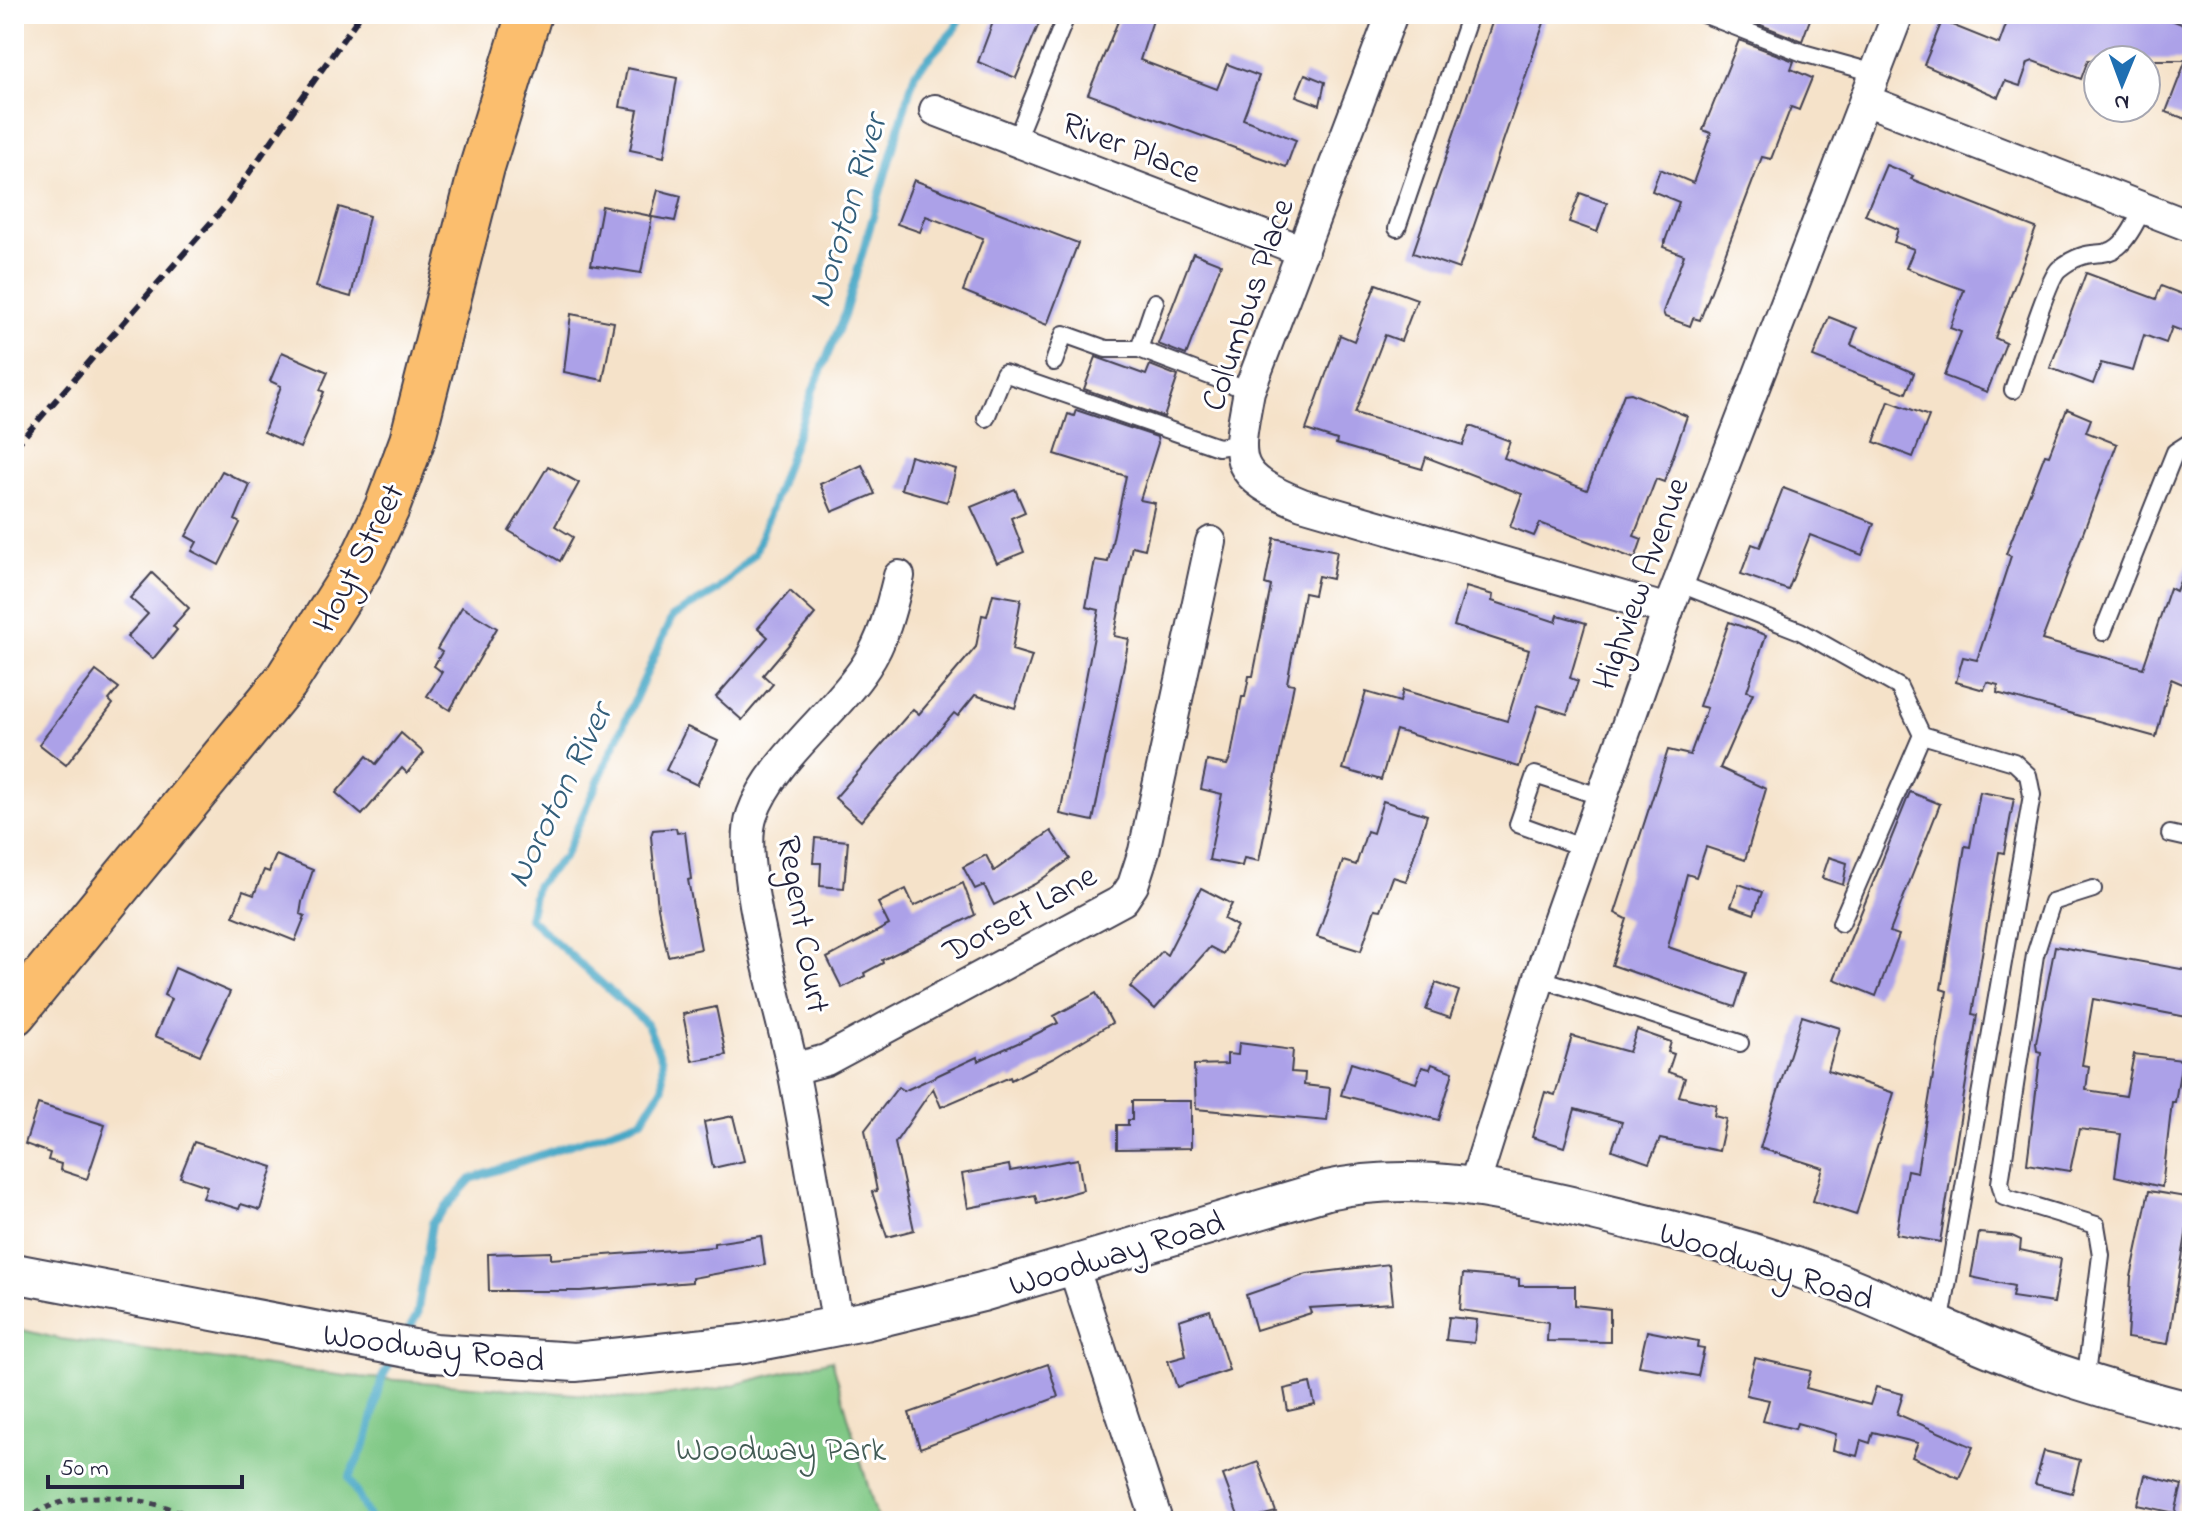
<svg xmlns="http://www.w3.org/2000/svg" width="2206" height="1535" viewBox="0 0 2206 1535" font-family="'Indie Flower',sans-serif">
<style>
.green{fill:#7fc884;stroke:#507560;stroke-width:2}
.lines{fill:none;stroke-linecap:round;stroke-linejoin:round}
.stream{stroke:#47a7c6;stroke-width:8}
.building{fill:#aca1e8}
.service-casing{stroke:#423f50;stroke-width:20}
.minor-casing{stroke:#423f50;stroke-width:34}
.tertiary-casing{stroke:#423f50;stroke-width:42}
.primary-casing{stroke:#423f50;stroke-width:48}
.path{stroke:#423f50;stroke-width:5;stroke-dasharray:6 6;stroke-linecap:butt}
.service{stroke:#fff;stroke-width:16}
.minor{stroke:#fff;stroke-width:30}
.tertiary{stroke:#fff;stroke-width:38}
.primary{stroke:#fbbe6e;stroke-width:44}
.rail{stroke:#22223b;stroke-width:6;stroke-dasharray:12 6;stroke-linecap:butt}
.labels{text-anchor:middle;stroke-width:6;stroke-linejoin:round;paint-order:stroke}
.street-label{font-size:34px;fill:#22223b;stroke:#fff}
.park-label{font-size:34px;fill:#435c55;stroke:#fff}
.water-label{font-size:36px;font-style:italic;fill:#335e7a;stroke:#fff}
</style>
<rect width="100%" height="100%" fill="#fff"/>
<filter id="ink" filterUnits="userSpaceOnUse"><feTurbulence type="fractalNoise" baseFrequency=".0125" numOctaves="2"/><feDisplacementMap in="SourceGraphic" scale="16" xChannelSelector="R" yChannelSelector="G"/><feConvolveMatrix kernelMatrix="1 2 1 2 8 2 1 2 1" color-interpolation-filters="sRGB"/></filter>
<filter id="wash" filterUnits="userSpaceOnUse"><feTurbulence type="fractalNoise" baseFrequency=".006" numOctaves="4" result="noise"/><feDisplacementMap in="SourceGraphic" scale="32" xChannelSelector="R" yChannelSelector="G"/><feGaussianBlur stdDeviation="1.8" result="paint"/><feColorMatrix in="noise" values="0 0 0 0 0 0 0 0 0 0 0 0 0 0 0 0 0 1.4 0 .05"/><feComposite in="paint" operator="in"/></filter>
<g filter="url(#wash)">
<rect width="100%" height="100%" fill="#f5e2c9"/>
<polygon class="green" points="14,1328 60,1339 346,1376 638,1399 717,1389 832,1360 878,1521 14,1521"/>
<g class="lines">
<g class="stream">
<polyline points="404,1338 417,1315 432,1223 471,1179 642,1120 663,1087 662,1060 647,1024 529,918 536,886 564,857 672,617 718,590 755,553 813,390 844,316 915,73 955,29 961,14"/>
<polyline points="72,1521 89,1521"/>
<polyline points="371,1521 349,1478 367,1440 382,1378 394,1356"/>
</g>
</g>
<g id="blocks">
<g class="building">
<polygon points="996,14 1043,14 1016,78 978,62"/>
<polygon points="1121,14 1155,14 1140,60 1217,89 1227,64 1259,76 1243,119 1296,140 1286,167 1088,94"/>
<polygon points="1495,14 1547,14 1459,269 1413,253"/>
<polygon points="1750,14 1812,14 1802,41 1748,20"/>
<polygon points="2010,14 2156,14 2192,28 2192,121 2166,112 2186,60 2088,60 2081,79 2033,61 2028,63 2020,86 2005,81 1998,97 1924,65 1942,21 1999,44"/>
<polygon points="1739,40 1794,61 1791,69 1812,78 1799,110 1791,107 1771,159 1762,157 1700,320 1693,318 1690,326 1665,317 1663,312 1684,255 1663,247 1679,202 1652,191 1660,169 1693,183 1711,133 1703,130"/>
<polygon points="627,68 677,78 664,157 630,150 638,110 620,107"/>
<polygon points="1305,74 1325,82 1320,105 1296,96"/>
<polygon points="1886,165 1913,176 1911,179 2036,228 1995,338 2006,343 1987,392 1944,376 1961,332 1950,328 1964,290 1906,268 1914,249 1894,242 1898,229 1865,215"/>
<polygon points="914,180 1078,243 1047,325 963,291 983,238 926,216 920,232 897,224"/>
<polygon points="658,190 681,196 675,221 652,217 641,273 591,265 602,206 651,216"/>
<polygon points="1580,193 1607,203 1597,232 1569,222"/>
<polygon points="339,207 369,216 351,297 316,287"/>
<polygon points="1193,253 1221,264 1186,355 1158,344"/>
<polygon points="2086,273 2156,299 2161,286 2192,298 2192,335 2172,327 2166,343 2144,335 2133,371 2101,363 2093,384 2050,368"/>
<polygon points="1376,284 1417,299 1401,341 1385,335 1355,413 1463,445 1470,426 1510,441 1504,458 1587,490 1624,394 1631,393 1687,416 1664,482 1656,479 1634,536 1642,539 1635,559 1540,523 1534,536 1510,527 1522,494 1426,457 1422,469 1336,444 1337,440 1306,430 1340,335 1354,341"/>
<polygon points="571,314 614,322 603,380 564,372"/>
<polygon points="1829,317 1857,328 1851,345 1914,373 1906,393 1813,357"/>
<polygon points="282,352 328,372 320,390 324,392 300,448 264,432 281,386 270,381"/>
<polygon points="1096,357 1146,375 1150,365 1178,376 1164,417 1084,389"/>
<polygon points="1889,401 1929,416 1913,457 1874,442"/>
<polygon points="2067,409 2091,419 2086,432 2117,444 2042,640 2143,668 2170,588 2176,591 2192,552 2192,688 2171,679 2156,737 1997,693 1998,685 1987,682 1984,690 1956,682 1963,657 1977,660 2011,556 2006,554 2045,454 2049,455"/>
<polygon points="1076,410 1157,437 1158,443 1140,500 1155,503 1145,549 1132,546 1114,636 1129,639 1093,821 1060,814 1099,610 1086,607 1095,560 1108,562 1126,476 1055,454 1068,414 1074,416"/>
<polygon points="910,456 956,469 947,502 901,489"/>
<polygon points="862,465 875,494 832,512 820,484"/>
<polygon points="548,466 579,483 555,526 573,537 560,561 509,531"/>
<polygon points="222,471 250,485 235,520 240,523 219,565 192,551 197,542 186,536"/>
<polygon points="1783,488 1874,523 1862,555 1810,535 1788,590 1741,574 1752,544 1760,547"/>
<polygon points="1015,489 1025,512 1011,518 1024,552 997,563 971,507"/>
<polygon points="1274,538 1337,551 1332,579 1318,576 1314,595 1304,593 1287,683 1294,684 1259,861 1244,858 1242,866 1209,860 1222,794 1201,789 1207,761 1227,765 1231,756 1242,697 1245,697 1249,676 1253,676 1271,586 1265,584"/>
<polygon points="152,573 189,608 173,626 177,630 153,659 127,637 148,614 130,598"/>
<polygon points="1466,587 1493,595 1492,601 1556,622 1558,615 1586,623 1570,678 1578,681 1567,714 1538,705 1519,767 1396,730 1381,780 1343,769 1366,692 1400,702 1403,690 1507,721 1529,650 1454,626"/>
<polygon points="790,591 815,614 763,675 773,684 742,720 716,697 768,637 758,628"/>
<polygon points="993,594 1021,599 1012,650 1032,656 1015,708 975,695 958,716 954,713 861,821 835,798 913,709 919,714 976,647 982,615 987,616"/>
<polygon points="462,607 497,628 450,710 427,696 442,672 434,666 442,652 437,649"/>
<polygon points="1729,622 1766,635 1747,691 1753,693 1720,768 1766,789 1745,860 1706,847 1696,877 1687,874 1668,947 1746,973 1735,1007 1612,965 1627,919 1615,913 1668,750 1690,755 1707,708 1699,706"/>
<polygon points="96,671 119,688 109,700 113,704 66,765 39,744"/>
<polygon points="687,727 718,741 697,785 666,770"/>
<polygon points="401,733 424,753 407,773 402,768 362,815 336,793 367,756 376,764"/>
<polygon points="1910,792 1940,804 1890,932 1899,935 1876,996 1834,979"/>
<polygon points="1980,792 2014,798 2004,853 1999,852 1972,1014 1977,1015 1940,1242 1896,1234 1907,1170 1917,1172 1947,991 1941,989 1965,846 1970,847"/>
<polygon points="1383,801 1427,815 1406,881 1393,877 1381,910 1375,909 1361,951 1317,937 1343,861 1356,865 1367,831 1373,833"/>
<polygon points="676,828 677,833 685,832 691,879 688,880 701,949 668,956 658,908 651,836 653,830"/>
<polygon points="1051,831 1070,859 1035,884 994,905 984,885 975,889 963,867 986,855 994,871"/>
<polygon points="815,838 848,841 844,888 820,886 821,863 813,863"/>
<polygon points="276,855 313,870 302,902 300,914 305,916 295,941 233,916 243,891 254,895 264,870 269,872"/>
<polygon points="1829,857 1847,863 1843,885 1822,878"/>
<polygon points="963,883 975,915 882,960 883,963 864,973 865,976 842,988 827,958 889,925 878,903 906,889 914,906"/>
<polygon points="1739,884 1762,892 1754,914 1731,906"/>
<polygon points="1201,888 1232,904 1224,919 1237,926 1223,954 1210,947 1155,1009 1130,987 1162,951 1167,955"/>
<polygon points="2055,946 2192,971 2192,1018 2093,999 2082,1065 2089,1066 2086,1090 2126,1096 2134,1054 2182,1060 2175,1102 2172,1102 2162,1187 2115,1176 2121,1134 2079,1129 2070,1171 2027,1164 2041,1052 2037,1051 2036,1043"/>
<polygon points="175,968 230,992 200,1055 155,1036 171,999 164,995"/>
<polygon points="1436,983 1459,991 1450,1018 1426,1010"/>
<polygon points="1096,993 1112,1023 1054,1058 1011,1080 1010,1077 941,1107 933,1088 895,1143 914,1230 887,1237 872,1192 877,1191 865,1130 898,1087 904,1091 977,1057 978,1061 1020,1042 1058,1023 1054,1016"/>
<polygon points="716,1007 726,1055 692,1061 683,1014"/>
<polygon points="1802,1016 1840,1028 1828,1071 1894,1093 1856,1215 1813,1201 1823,1168 1760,1148"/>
<polygon points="1637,1030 1671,1042 1668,1052 1674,1054 1668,1072 1685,1078 1679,1096 1716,1105 1714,1116 1726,1119 1719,1151 1660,1139 1649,1163 1612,1150 1622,1122 1575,1109 1564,1147 1532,1137 1545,1092 1555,1095 1572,1036 1629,1052"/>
<polygon points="1239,1043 1293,1050 1291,1072 1305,1073 1304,1085 1330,1088 1327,1121 1196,1109 1194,1065 1227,1064 1227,1054 1238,1055"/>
<polygon points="1351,1063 1416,1083 1422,1067 1430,1069 1432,1064 1453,1072 1439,1120 1341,1095"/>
<polygon points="1132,1101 1191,1101 1191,1148 1117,1149 1117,1125 1128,1125 1128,1120 1132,1120"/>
<polygon points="38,1104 105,1125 87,1179 60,1170 61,1164 48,1160 50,1153 25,1144"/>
<polygon points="733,1116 744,1161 713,1168 704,1122"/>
<polygon points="194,1142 273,1167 260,1210 241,1204 239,1209 203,1198 207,1186 180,1177"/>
<polygon points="1078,1159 1083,1190 1037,1203 1035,1195 968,1208 962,1174 1009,1165 1010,1171"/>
<polygon points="2149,1191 2192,1198 2168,1344 2127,1338 2131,1277"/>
<polygon points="1979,1233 2012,1236 2021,1240 2020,1250 2061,1259 2054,1303 2012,1297 2014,1286 1971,1277"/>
<polygon points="761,1236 765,1265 692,1278 692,1282 580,1291 489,1291 488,1254 551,1252 551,1259 714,1247 714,1243"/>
<polygon points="1389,1264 1393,1303 1309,1308 1311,1313 1256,1330 1246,1295 1307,1274"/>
<polygon points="1463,1274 1519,1279 1519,1286 1575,1286 1575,1305 1610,1309 1610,1342 1547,1341 1548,1322 1460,1310"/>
<polygon points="1210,1310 1229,1370 1177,1387 1168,1361 1186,1356 1179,1320"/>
<polygon points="1449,1317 1477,1320 1474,1343 1446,1340"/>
<polygon points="1647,1331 1698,1341 1697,1348 1704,1349 1698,1376 1639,1366"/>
<polygon points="1755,1358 1811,1371 1806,1388 1870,1405 1876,1387 1903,1394 1897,1414 1973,1447 1959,1478 1912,1457 1918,1443 1873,1432 1870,1443 1861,1440 1857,1456 1833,1450 1836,1434 1797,1423 1795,1429 1763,1421 1769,1400 1746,1395"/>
<polygon points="1048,1364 1058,1397 920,1448 909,1413"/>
<polygon points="1310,1383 1315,1405 1288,1411 1284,1389"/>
<polygon points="2044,1451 2080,1460 2072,1493 2035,1484"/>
<polygon points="1258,1462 1276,1512 1240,1521 1223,1475"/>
<polygon points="2145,1475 2182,1485 2175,1513 2138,1505"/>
</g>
</g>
</g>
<g filter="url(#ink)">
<use href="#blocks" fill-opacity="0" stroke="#423f50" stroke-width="2"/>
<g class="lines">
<g class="service-casing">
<g id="service">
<polyline points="1703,14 1803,53 1875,73"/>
<polyline points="1015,142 1067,14"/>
<polyline points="1397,228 1470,14"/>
<polyline points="1139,349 1155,302"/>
<polyline points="1054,362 1064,334 1106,349 1139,349 1249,391"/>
<path d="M2013 390C2020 370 2048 278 2059 269 2101 235 2110 280 2143 208"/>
<polyline points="986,418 1004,373 1218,447 1239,444"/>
<polyline points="1678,583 1800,631 1899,687 1922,735 2014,762 2028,775 2032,795 1940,1326"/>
<polyline points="2103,632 2175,452 2192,441"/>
<polyline points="2170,834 2192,839"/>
<polyline points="1584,848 1518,824 1535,775 1602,797"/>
<polyline points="1841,923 1922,735"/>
<polyline points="1539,978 1740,1043"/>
<polyline points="2085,1383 2101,1255 2096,1225 2004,1197 2000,1183 2035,955 2052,902 2093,889"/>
</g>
</g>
<g class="minor-casing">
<g id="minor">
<path d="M1392 14 1249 391C1236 461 1230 475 1302 504L1668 610"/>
<polyline points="1865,100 2192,227"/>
<polyline points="935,110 1303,251"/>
<polyline points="793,1069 826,1060 1123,900 1133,885 1144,851 1211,542"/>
<polyline points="1474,1186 1555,929 1668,610 1898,14"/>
<polyline points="1073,1266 1157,1521"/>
<path d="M838 1326C823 1241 810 1155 793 1070 782 1014 735 863 752 815 771 760 834 715 866 666 884 639 891 608 899 576"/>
</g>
</g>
<g class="tertiary-casing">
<path id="tertiary" d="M14 1273 434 1353 575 1362 744 1344 864 1321 982 1292 1327 1190C1414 1171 1499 1189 1584 1209 1667 1229 1749 1248 1829 1279 1893 1303 1954 1335 2018 1359 2075 1381 2133 1397 2192 1412"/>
</g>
<g class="primary-casing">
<polyline id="primary" points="14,1013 286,681 361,563 387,508 412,441 482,167 529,14"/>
</g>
<path class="path" d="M26 1521C71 1482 153 1497 202 1521"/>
<use href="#service" class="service"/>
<use href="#minor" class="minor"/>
<use href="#tertiary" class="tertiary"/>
<use href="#primary" class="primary"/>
<polyline class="rail" points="14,448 228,203 361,14"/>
</g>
</g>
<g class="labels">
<g class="street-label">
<text transform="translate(1132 146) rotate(21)" y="12">River Place</text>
<text transform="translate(1246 304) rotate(-71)" y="12">Columbus Place</text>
<text transform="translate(357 557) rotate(-63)" y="12">Hoyt Street</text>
<text transform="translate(1639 583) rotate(-70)" y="12">Highview Avenue</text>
<text transform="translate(1019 912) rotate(-29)" y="12">Dorset Lane</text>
<text transform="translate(805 924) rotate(80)" y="12">Regent Court</text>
<text transform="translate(1116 1252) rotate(-17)" y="12">Woodway Road</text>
<text transform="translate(1767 1264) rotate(18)" y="12">Woodway Road</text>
<text transform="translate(434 1346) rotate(7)" y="12">Woodway Road</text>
</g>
<g class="park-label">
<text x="781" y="1460">Woodway Park</text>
</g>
<g class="water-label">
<text transform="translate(845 210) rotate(-73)" y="13">Noroton River</text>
<text transform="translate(557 794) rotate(-64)" y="13">Noroton River</text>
</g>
</g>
<rect width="2206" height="1535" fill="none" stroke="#fff" stroke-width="48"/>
<g transform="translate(2122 84) rotate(181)"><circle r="38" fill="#ffffff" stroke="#a7a7b1" stroke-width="2"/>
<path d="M0-6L14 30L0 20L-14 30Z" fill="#1f6fb2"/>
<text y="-12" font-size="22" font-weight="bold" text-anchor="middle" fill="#22223b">N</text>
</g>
<path d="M48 1475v12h194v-12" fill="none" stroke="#22223b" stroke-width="4"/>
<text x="60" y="1475" font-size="24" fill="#22223b" stroke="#ffffff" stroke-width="6" paint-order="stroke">50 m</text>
</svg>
